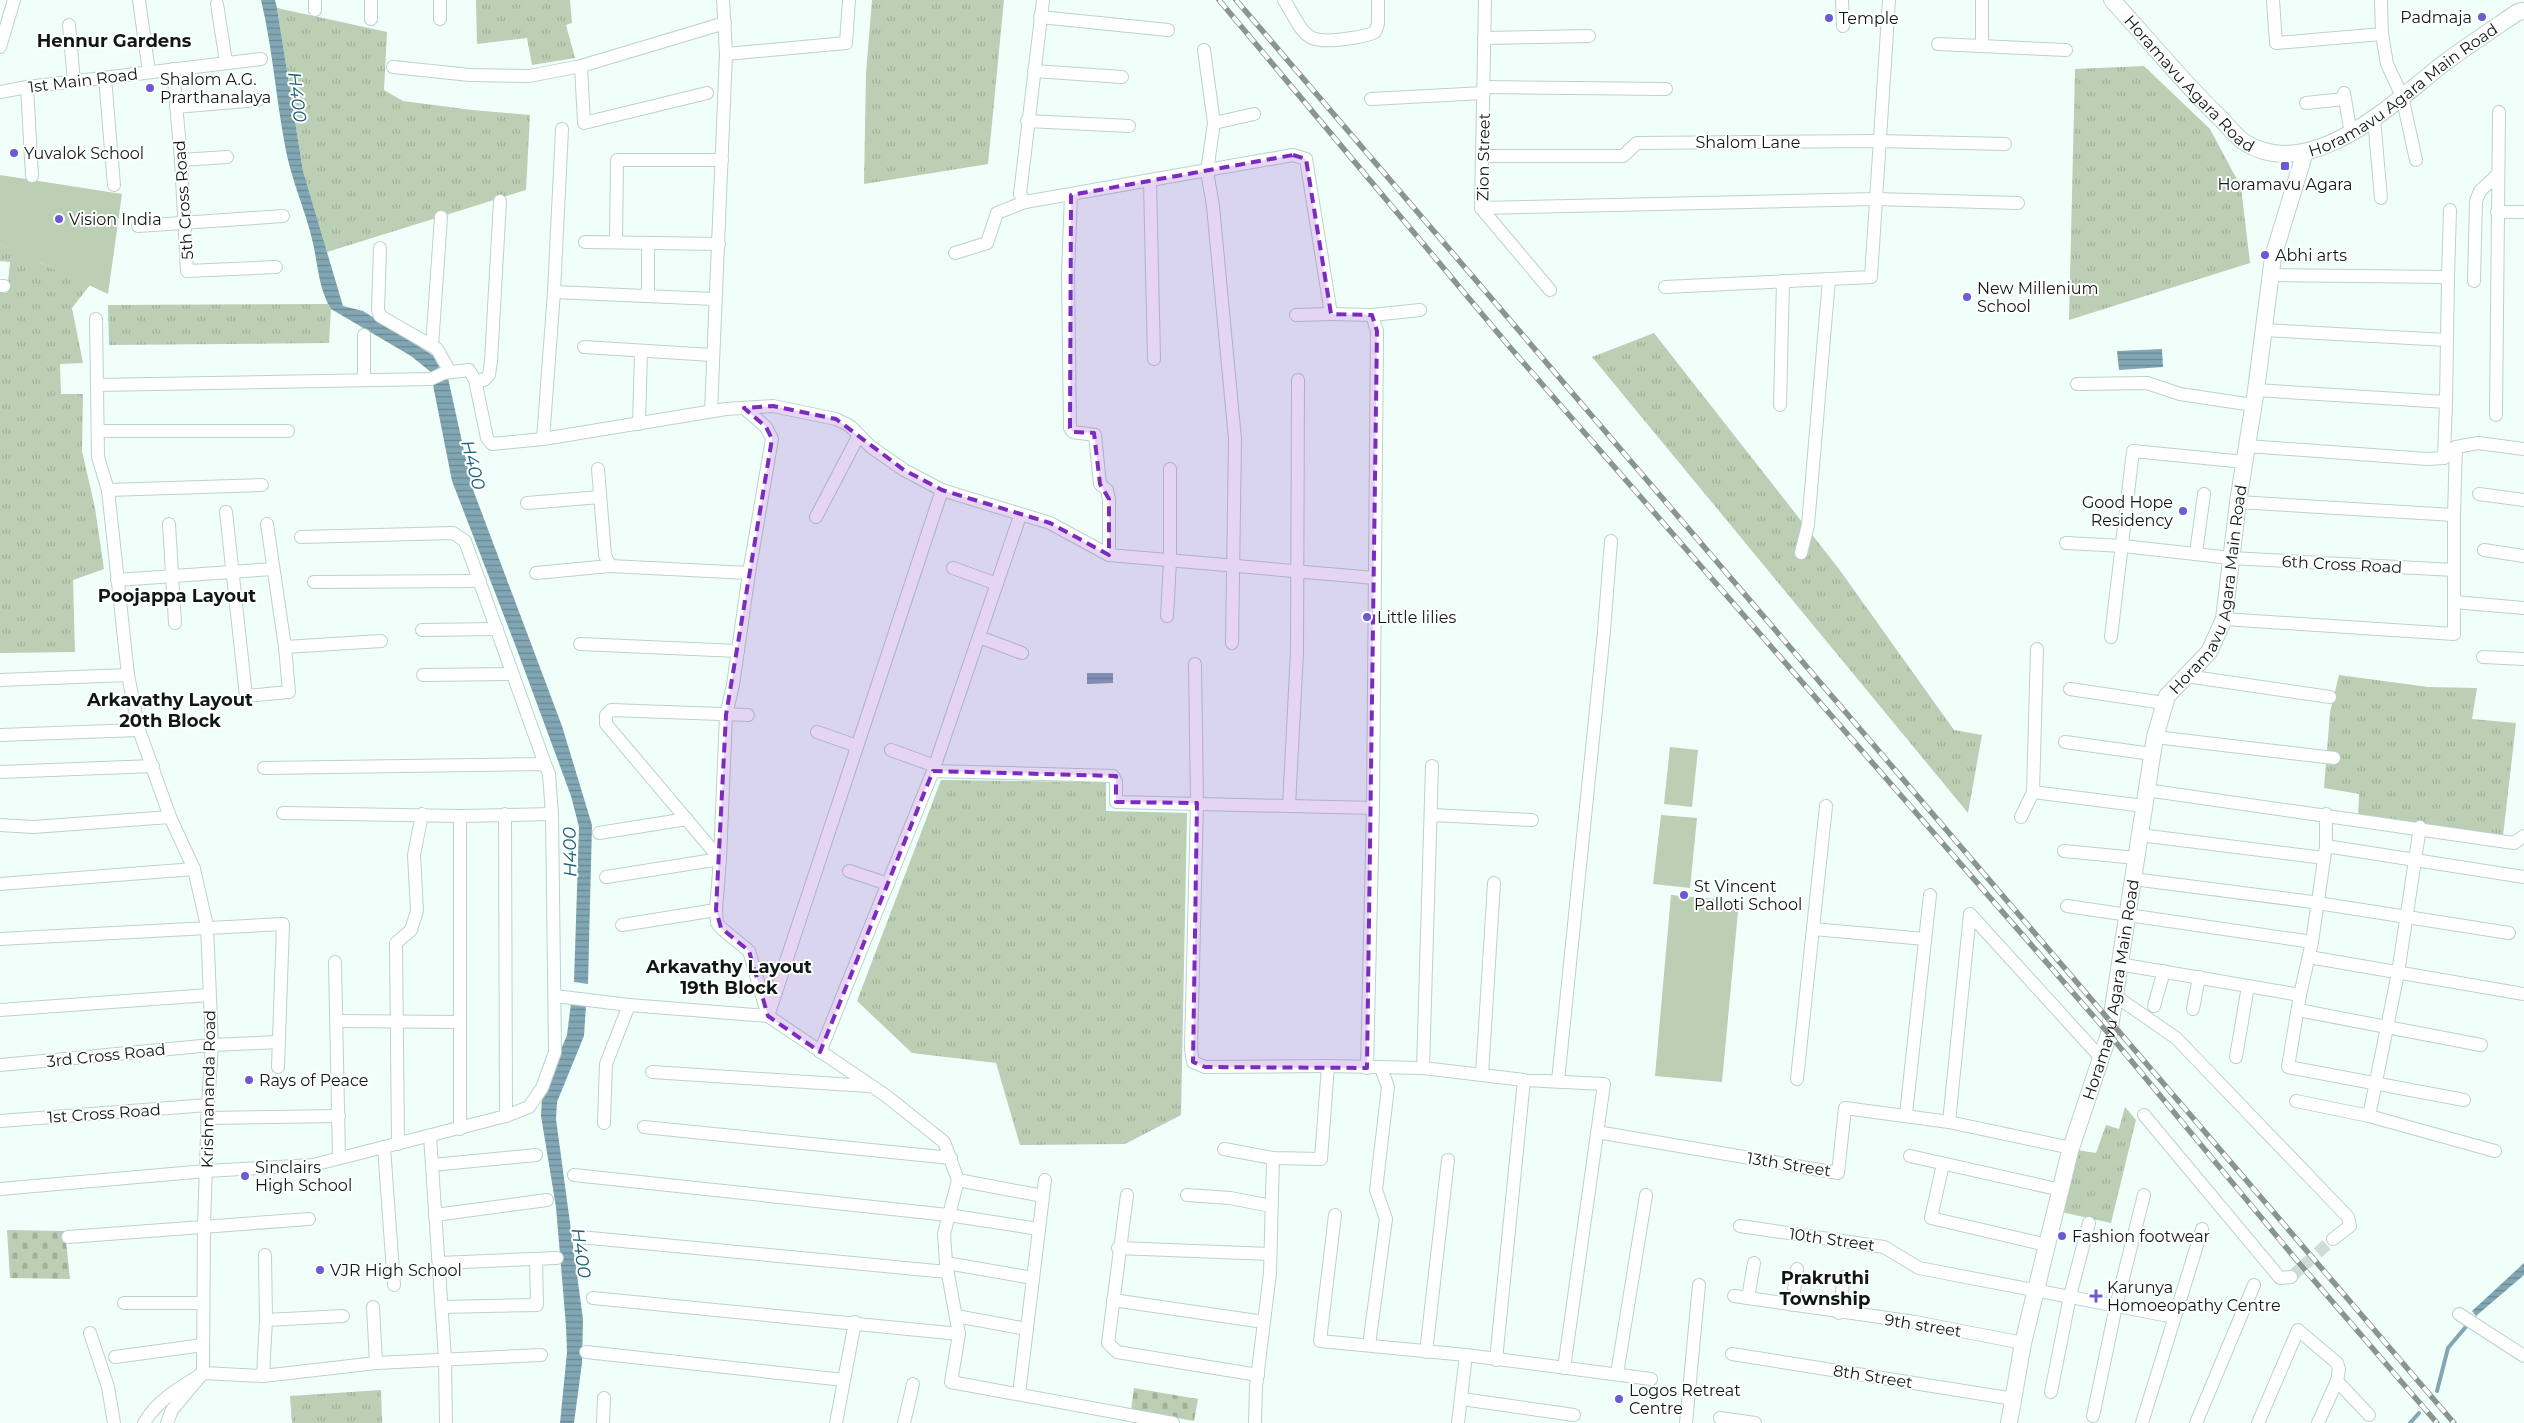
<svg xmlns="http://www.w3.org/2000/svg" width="2524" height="1423" viewBox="0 0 2524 1423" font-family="Montserrat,sans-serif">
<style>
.grass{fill:url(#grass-tufts)}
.cemetery{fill:url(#cemetery-stones)}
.green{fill:#bacfb4}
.water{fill:url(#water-rules)}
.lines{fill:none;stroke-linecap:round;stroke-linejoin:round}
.stream{stroke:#82a7b4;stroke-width:4}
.minor-tunnel{stroke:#cfdcd9;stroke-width:12;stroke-dasharray:12 6;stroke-linecap:butt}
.minor-casing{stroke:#bcd2cd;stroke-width:14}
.tertiary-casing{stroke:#bcd2cd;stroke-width:18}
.minor{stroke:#fff;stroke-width:12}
.tertiary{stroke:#fff;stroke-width:16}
.rail-casing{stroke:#8a9592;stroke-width:5.5}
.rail{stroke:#fff;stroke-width:4;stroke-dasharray:11;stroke-linecap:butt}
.marked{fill:#7b2cbf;fill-opacity:0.2;stroke:#7b2cbf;stroke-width:4;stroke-dasharray:10 6;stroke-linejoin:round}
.poi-dot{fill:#6c5ad4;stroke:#fff;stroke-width:2}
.labels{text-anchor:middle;stroke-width:4;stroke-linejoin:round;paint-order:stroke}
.poi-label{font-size:16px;fill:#101816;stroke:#fff;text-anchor:start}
.street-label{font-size:16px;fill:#101816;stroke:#fff}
.neighbourhood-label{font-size:18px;font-weight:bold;fill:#101816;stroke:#fff}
.water-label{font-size:18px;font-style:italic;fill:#1b6075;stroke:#fff}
</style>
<defs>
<pattern id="grass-tufts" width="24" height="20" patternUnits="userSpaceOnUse" patternTransform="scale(1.25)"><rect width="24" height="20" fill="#bacfb4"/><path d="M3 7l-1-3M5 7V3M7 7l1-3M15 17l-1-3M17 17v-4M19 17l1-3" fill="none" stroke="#9fb19a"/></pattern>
<pattern id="cemetery-stones" width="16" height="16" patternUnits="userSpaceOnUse" patternTransform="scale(1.25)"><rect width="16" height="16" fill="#bacfb4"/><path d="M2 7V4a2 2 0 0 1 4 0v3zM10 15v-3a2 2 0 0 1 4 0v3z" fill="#9fb19a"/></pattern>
<pattern id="water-rules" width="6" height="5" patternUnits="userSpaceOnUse" patternTransform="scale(1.25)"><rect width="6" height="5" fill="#82a7b4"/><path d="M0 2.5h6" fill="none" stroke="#698791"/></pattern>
</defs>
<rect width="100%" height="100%" fill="#f1fffb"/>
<g class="grass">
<polygon points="476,0 570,0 572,23 566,25 575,58 532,65 527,38 477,44"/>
<polygon points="872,0 1004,0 988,164 864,184 866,73"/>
<polygon points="277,8 387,32 384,90 403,101 472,110 530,115 526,190 327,252 303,171"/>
<polygon points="2144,66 2210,129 2241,187 2250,263 2069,320 2075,69"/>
<polygon points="0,244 40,264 41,263 90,285 72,308 83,363 60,364 61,394 83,394 82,451 95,508 104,569 73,580 75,652 0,653 0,293 7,293 10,262 0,261"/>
<polygon points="328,304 331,309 329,343 109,345 108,305"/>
<polygon points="1654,333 1839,569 1954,730 1982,735 1968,813 1592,357"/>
<polygon points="2339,675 2428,687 2477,688 2472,719 2516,723 2503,836 2358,818 2359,794 2324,788 2330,712"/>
<polygon points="941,780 1106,782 1106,811 1187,813 1181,1115 1125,1144 1020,1145 996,1063 912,1053 857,1001"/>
<polygon points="2125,1107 2136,1120 2111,1223 2061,1212 2077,1150 2096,1153 2106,1125 2119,1129"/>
<polygon points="381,1390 382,1423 292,1423 290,1396"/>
</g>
<g class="cemetery">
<polygon points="7,1230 65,1231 70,1279 10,1278"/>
<polygon points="1134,1388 1198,1399 1194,1421 1131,1410"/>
</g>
<g class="green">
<polygon points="0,175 122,194 108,294 41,263 40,265 0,244"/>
<polygon points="1670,747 1698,750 1692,807 1664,804"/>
<polygon points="1661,815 1697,818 1690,888 1653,884"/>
<polygon points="1671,895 1739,901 1722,1082 1655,1076"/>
</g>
<g class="water">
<path d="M261 0H275L277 8 303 171 343 306 363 311 437 358 442 365 432 373 411 356 331 309C318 288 318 263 312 239 305 210 292 181 286 151 276 101 273 50 261 0Z"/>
<polygon points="2162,349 2163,367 2119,370 2117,351"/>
<polygon points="448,378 472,487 562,726 592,825 588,984 574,982 579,827 571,796 516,647 452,481 433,385"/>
<polygon points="1087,673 1113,673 1113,683 1087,684"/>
<polygon points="571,1003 586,1006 584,1036 557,1102 556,1119 583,1319 582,1363 574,1423 560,1423 567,1352 566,1326 556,1207 541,1116 542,1096 567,1035"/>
<polygon points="2524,1263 2524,1275 2476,1316 2472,1311"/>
</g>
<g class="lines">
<g class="stream">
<polyline points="2437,1391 2448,1348 2469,1323"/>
<polyline points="2410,1423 2419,1413"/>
</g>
<polyline class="minor-tunnel" points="2291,1277 2333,1239"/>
<g class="minor-casing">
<g id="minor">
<polyline points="139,0 149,72"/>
<path d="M1284 0C1305 33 1302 45 1345 39 1356 37 1366 37 1375 32L1378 24V0"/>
<polyline points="1485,0 1481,208 1550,290"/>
<polyline points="1842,0 1843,26"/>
<polyline points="2273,0 2276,43 2382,34"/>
<polyline points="2381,0 2382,34 2387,64 2402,96 2416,160"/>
<polyline points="217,4 226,62"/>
<polyline points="315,10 315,0"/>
<polyline points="1040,17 1168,30"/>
<polyline points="371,19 371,0"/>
<polyline points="440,19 440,0"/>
<polyline points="69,25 74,81"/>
<polyline points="1484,38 1589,36"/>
<polyline points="1938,44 2066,50"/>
<polyline points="1982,46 1982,0"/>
<polyline points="0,47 14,0"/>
<polyline points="1204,50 1214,123 1207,171 1213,206 1235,439 1232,643"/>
<polyline points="726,54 846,43 849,0"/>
<polyline points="581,66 584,123 707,93"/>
<polyline points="393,67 470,75 529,76 581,66 725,23"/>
<polyline points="173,69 181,160 187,271 276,267"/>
<polyline points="1034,71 1122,77"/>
<polyline points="105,78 114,185"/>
<polyline points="27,87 32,176"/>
<polyline points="1484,87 1666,89"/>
<polyline points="0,92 27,87 261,59"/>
<polyline points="2344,93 2351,134"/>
<polyline points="1371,99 1484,93"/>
<polyline points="2306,103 2344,99"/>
<polyline points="176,107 258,100"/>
<polyline points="2374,119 2381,198"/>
<polyline points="1027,121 1129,126"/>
<polyline points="1214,123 1254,114"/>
<polyline points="1482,156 1623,156 1637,143 1878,141 2005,144"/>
<polyline points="181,160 227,157"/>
<polyline points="1150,181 1154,359"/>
<polyline points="1071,195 1068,274 1070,428 1073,432 1095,435 1100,484 1107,490 1109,499 1109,555"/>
<polyline points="1025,202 1020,194 1043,0"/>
<polyline points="1481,208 1875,199 2018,203"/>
<polyline points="2497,212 2524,212"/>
<polyline points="138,226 283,216"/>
<polyline points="585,242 719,244"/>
<polyline points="616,242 617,160 722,160"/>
<polyline points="380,248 378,310 380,316 437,349 450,372"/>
<polyline points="955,253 987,243 997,213 1025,202 1293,155 1306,159 1331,314 1372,315 1377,331 1373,808 1367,1068"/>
<polyline points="2448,277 2450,210"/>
<polyline points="2474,281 2476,201 2480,191 2498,174"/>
<polyline points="0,286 4,286"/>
<polyline points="1665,287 1871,277 1889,0"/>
<polyline points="554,292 714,299"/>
<polyline points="648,296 648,243"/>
<polyline points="1296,315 1331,314"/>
<polyline points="1372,315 1420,310"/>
<path d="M96 319 98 457 108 490 128 675 139 730 170 817 194 869 207 926 212 1045 208 1105 204 1225 203 1373C180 1388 158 1399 144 1423"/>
<polyline points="2263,330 2447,340"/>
<polyline points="432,346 441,217"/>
<polyline points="584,347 712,355"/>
<polyline points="364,380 364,335"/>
<polyline points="475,380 484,380 489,375 491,361 500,201"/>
<polyline points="2077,384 2147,383 2180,394 2253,405"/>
<polyline points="97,385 431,379 444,373 469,370 475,380 487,438 492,444 543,439 726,409 773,406 836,419 850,426 871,447 904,470 942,490 1050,523 1109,555 1375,578"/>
<polyline points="2256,390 2446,402 2448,277 2271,275"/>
<polyline points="1780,405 1783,281"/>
<polyline points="744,408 766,427 772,439 749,573 733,685 726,715 720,859 716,910 717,923 721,928 749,951 768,1016"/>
<polyline points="711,411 726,54 723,0"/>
<polyline points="2496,415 2499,112"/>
<polyline points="639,424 641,351"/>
<polyline points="98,431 288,431"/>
<polyline points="543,439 554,292 562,129"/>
<polyline points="2247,446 2427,459 2444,458 2456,447 2478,443 2524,449"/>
<polyline points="2444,458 2446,402"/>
<polyline points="598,469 605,555 610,566 749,573"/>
<polyline points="108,490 262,485"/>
<polyline points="2479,494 2524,500"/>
<polyline points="527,503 600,497"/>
<polyline points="226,512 246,696 289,692 285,647 267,524"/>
<polyline points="2454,515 2456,447"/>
<polyline points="816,517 859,435"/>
<polyline points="169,524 175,623"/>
<polyline points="301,537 453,533 465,541 545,764"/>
<polyline points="2066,543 2123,546 2231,558 2454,570"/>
<polyline points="2484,550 2524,556"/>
<polyline points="1801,553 1808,525 1829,279"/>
<polyline points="2196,553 2204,494"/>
<polyline points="953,568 997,584"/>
<polyline points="536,573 610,566"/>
<polyline points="117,580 273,569"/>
<polyline points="314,582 480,581"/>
<polyline points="2454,602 2524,608"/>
<polyline points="1167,616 1170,561 1170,469"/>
<polyline points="2224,619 2454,634 2454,515 2238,502"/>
<polyline points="422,630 497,629"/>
<polyline points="979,637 1022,653"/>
<polyline points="2111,637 2133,451 2245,462"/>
<polyline points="580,644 738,651"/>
<polyline points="285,647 381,641"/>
<polyline points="2483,657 2524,659"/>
<polyline points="1195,664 1197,803 1191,1049 1193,1062 1205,1067 1328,1066"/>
<polyline points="423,675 513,674"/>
<polyline points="2186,676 2330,697"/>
<polyline points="0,680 128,675"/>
<polyline points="2070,689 2164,703"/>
<polyline points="817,732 857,746"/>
<polyline points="0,735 139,730"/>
<polyline points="2155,737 2334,758"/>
<polyline points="2065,742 2152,754"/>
<polyline points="891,750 935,766"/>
<polyline points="933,771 1113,776 1116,782 1116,802 1373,808"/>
<polyline points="0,772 153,766"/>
<polyline points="2146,790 2514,843 2524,836"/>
<polyline points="2033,792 2144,806"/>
<polyline points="1289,806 1297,652 1298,380"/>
<polyline points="283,813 460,816 552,814"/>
<polyline points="505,814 506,1116"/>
<polyline points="1432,815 1532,820"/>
<polyline points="2021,817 2033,792 2037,649"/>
<polyline points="0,825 33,827 170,817"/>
<polyline points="599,833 687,819"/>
<polyline points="2140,835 2324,858"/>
<polyline points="2326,846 2524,877"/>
<polyline points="2064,851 2136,858"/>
<polyline points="720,859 606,724 606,715 611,710 748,715"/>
<polyline points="849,871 888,884"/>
<polyline points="606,877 720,859"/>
<polyline points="2133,879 2305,901 2509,933"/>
<polyline points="0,884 194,869"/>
<polyline points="2067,906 2312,942 2326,846 2326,814"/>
<polyline points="622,925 716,910"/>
<polyline points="1813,929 1925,939"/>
<polyline points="0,939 283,924 278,1067"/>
<polyline points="2312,942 2300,995 2288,1067 2464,1100"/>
<polyline points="2309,957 2524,994"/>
<polyline points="335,962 339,1158"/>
<polyline points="2119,964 2300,995"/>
<polyline points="2114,995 2176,1038 2348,1217 2350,1226 2333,1239"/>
<polyline points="555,996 629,1005 768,1016 885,1095 944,1142 958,1180 944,1234 946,1263 959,1334 951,1382 1173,1423"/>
<polyline points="2154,1006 2164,971"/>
<polyline points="2193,1009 2199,977"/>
<polyline points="0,1010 209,995"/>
<polyline points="2298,1010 2481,1045"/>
<polyline points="768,1016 942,490"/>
<polyline points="337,1021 460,1022"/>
<polyline points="820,1052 933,771 1020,516"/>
<polyline points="2236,1057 2248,986"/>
<polyline points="0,1065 212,1045 279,1042"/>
<polyline points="1423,1068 1432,766"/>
<polyline points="652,1072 868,1086"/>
<polyline points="1482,1075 1494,883"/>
<polyline points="1797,1079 1826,806"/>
<polyline points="1558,1081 1604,631 1611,541"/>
<polyline points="2296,1101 2369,1116 2398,973 2420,827"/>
<polyline points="1906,1114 1930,895"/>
<polyline points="2144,1115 2280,1278 2291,1277"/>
<polyline points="2369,1116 2495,1151"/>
<polyline points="207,1118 339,1116"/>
<polyline points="0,1121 208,1105"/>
<polyline points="1949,1122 1970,914 2101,1058"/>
<polyline points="604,1123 606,1064 629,1005"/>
<polyline points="644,1127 951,1158"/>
<polyline points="460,1129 460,816"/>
<polyline points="1597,1132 1838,1173 1845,1108 1949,1122 2071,1148"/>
<polyline points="430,1136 445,1359 446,1423"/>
<polyline points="398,1144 396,943 411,930 417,911 414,855 422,814"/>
<polyline points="384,1147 394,1285"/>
<polyline points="1224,1149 1273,1158 1321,1159 1328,1066 1423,1068 1524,1080 1604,1084 1564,1368"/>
<polyline points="1910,1156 2061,1190"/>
<polyline points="1943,1164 1931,1218 2047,1245"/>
<polyline points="432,1165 536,1155"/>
<polyline points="574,1175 948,1215 1039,1229"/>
<polyline points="958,1180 1043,1196"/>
<polyline points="0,1189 206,1171 313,1165 506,1116 529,1107 542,1088 555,1052 552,814 549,774 545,764 264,768"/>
<polyline points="1127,1195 1108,1343 1117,1352 1258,1375"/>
<polyline points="1187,1195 1230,1198 1271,1206"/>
<polyline points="435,1215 547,1200"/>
<polyline points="1335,1215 1320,1341 1466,1355 1651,1379"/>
<polyline points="1740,1226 1884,1247 1919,1268 2174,1317"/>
<polyline points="68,1237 309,1219"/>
<polyline points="580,1237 947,1272"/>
<polyline points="1118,1248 1270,1254"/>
<polyline points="439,1263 557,1258"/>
<polyline points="946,1263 1033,1278"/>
<polyline points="1734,1296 1915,1322 2023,1343"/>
<polyline points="593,1298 959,1334"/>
<polyline points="1748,1298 1754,1263"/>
<polyline points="1113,1300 1264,1322"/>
<polyline points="124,1303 203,1303"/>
<polyline points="1792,1305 1797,1269"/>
<polyline points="373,1307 376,1363"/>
<polyline points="442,1307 537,1305 536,1259"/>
<polyline points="1839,1313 1844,1277"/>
<polyline points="2459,1314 2524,1356"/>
<polyline points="956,1316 1027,1329"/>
<polyline points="266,1320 343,1316"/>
<polyline points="90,1333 108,1387 114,1423"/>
<polyline points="1369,1345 1386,1219 1376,1190 1388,1087 1381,1068"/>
<polyline points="586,1352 844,1380"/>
<polyline points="1426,1352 1448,1160"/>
<polyline points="1732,1354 2014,1399"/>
<polyline points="115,1357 203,1345"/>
<polyline points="1496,1360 1524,1080"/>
<polyline points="1617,1374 1646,1195"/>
<polyline points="263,1376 266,1320 265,1255"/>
<polyline points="2051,1392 2070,1296 2089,1223"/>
<polyline points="1019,1394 1045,1180"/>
<polyline points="1462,1399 1574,1415"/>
<polyline points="2093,1416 2116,1306 2144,1195"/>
<polyline points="1720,1418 1755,1423"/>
<polyline points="167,1423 172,1410 203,1373 263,1376 376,1363 541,1355"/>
<polyline points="603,1423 604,1398"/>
<polyline points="836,1423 855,1322"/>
<polyline points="904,1423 913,1384"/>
<polyline points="1255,1423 1256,1387 1270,1273 1273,1158"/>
<polyline points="1458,1423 1466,1355"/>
<polyline points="1686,1423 1699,1285"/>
<polyline points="2142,1423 2202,1229"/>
<polyline points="2196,1423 2254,1285"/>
<polyline points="2258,1423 2298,1330 2337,1363 2339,1369 2337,1381"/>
<polyline points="2318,1423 2337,1381 2369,1415"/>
</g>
</g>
<g class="tertiary-casing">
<g id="tertiary">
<path id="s1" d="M2112 0C2147 38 2180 79 2217 115 2226 123 2234 135 2244 142 2311 185 2394 102 2443 64 2467 46 2493 29 2518 12L2524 11"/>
<path id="s2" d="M2009 1423 2023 1343 2070 1151 2109 1034 2155 737 2167 696 2209 652 2224 619 2238 502 2256 390 2273 257 2305 152"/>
</g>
</g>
<use href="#minor" class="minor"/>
<use href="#tertiary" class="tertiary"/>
<g class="rail-casing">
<g id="rail">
<polyline points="1219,0 1508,345 2109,1034 2299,1263 2437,1423"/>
<polyline points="1236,0 2454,1423"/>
</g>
</g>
<use href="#rail" class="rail"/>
</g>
<path class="marked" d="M1293 155 1306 159 1331 314 1372 315 1377 331 1367 1068 1205 1067 1193 1062 1197 803 1116 802V776L933 771 820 1052 768 1016 749 951 721 928 716 910 726 715 772 439 766 427 744 408 773 406 836 419 904 470 942 490 1050 523 1109 555V499L1100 484 1094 433 1073 432 1070 428 1071 195Z"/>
<g class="poi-dot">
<circle cx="2482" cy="17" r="5"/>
<circle cx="1829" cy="18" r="5"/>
<circle cx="150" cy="88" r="5"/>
<circle cx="14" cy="153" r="5"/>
<rect x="2280" y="161" width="10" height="10" rx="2.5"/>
<circle cx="59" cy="219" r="5"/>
<circle cx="2265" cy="255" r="5"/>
<circle cx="1967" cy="297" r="5"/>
<circle cx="2183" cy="511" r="5"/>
<circle cx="1367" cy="617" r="5"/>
<circle cx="1684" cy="895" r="5"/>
<circle cx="249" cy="1080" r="5"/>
<circle cx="245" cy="1176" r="5"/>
<circle cx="2062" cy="1236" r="5"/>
<circle cx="320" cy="1270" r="5"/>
<path d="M2093.5 1288.5h5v5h5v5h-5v5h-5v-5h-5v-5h5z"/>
<circle cx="1619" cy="1399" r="5"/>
</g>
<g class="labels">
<g class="poi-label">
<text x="2472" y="23" text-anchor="end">Padmaja</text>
<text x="1839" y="24">Temple</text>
<text x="160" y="85">Shalom A.G.<tspan x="160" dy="18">Prarthanalaya</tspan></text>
<text x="24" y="159">Yuvalok School</text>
<text x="2285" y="190" text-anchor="middle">Horamavu Agara</text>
<text x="69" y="225">Vision India</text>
<text x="2275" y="261">Abhi arts</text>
<text x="1977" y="294">New Millenium<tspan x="1977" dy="18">School</tspan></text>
<text x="2173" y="508" text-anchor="end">Good Hope<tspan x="2173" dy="18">Residency</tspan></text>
<text x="1377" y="623">Little lilies</text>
<text x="1694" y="892">St Vincent<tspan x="1694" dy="18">Palloti School</tspan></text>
<text x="259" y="1086">Rays of Peace</text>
<text x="255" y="1173">Sinclairs<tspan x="255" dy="18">High School</tspan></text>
<text x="2072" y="1242">Fashion footwear</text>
<text x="330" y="1276">VJR High School</text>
<text x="2107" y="1293">Karunya<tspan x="2107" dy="18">Homoeopathy Centre</tspan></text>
<text x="1629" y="1396">Logos Retreat<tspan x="1629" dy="18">Centre</tspan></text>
</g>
<g class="street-label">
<text dy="6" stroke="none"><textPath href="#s1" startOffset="114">Horamavu Agara Road</textPath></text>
<text transform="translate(83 80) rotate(-7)" y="6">1st Main Road</text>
<text dy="6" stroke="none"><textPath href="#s1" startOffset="374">Horamavu Agara Main Road</textPath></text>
<text x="1748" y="148">Shalom Lane</text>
<text transform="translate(1483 157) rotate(-89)" y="6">Zion Street</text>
<text transform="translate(183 200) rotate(-94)" y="6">5th Cross Road</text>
<text transform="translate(2342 564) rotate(3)" y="6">6th Cross Road</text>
<text dy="6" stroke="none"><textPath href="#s2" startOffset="865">Horamavu Agara Main Road</textPath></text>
<text dy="6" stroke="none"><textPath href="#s2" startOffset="446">Horamavu Agara Main Road</textPath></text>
<text transform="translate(106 1055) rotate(-6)" y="6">3rd Cross Road</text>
<text transform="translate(208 1089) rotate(-89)" y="6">Krishnananda Road</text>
<text transform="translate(104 1113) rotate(-4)" y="6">1st Cross Road</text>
<text transform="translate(1789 1164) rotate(9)" y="6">13th Street</text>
<text transform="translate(1832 1239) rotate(8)" y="6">10th Street</text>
<text transform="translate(1923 1325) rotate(9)" y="6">9th street</text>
<text transform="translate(1873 1376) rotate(9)" y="6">8th Street</text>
</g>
<g class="neighbourhood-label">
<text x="114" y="47">Hennur Gardens</text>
<text x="177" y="602">Poojappa Layout</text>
<text x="170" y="706">Arkavathy Layout<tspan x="170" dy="21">20th Block</tspan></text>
<text x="729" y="973">Arkavathy Layout<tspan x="729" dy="21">19th Block</tspan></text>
<text x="1825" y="1284">Prakruthi<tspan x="1825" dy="21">Township</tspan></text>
</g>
<g class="water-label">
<text transform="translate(297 97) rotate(83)" y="6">H400</text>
<text transform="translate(473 465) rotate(76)" y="6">H400</text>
<text transform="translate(570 852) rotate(-91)" y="6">H400</text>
<text transform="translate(581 1253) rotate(82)" y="6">H400</text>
</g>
</g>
</svg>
